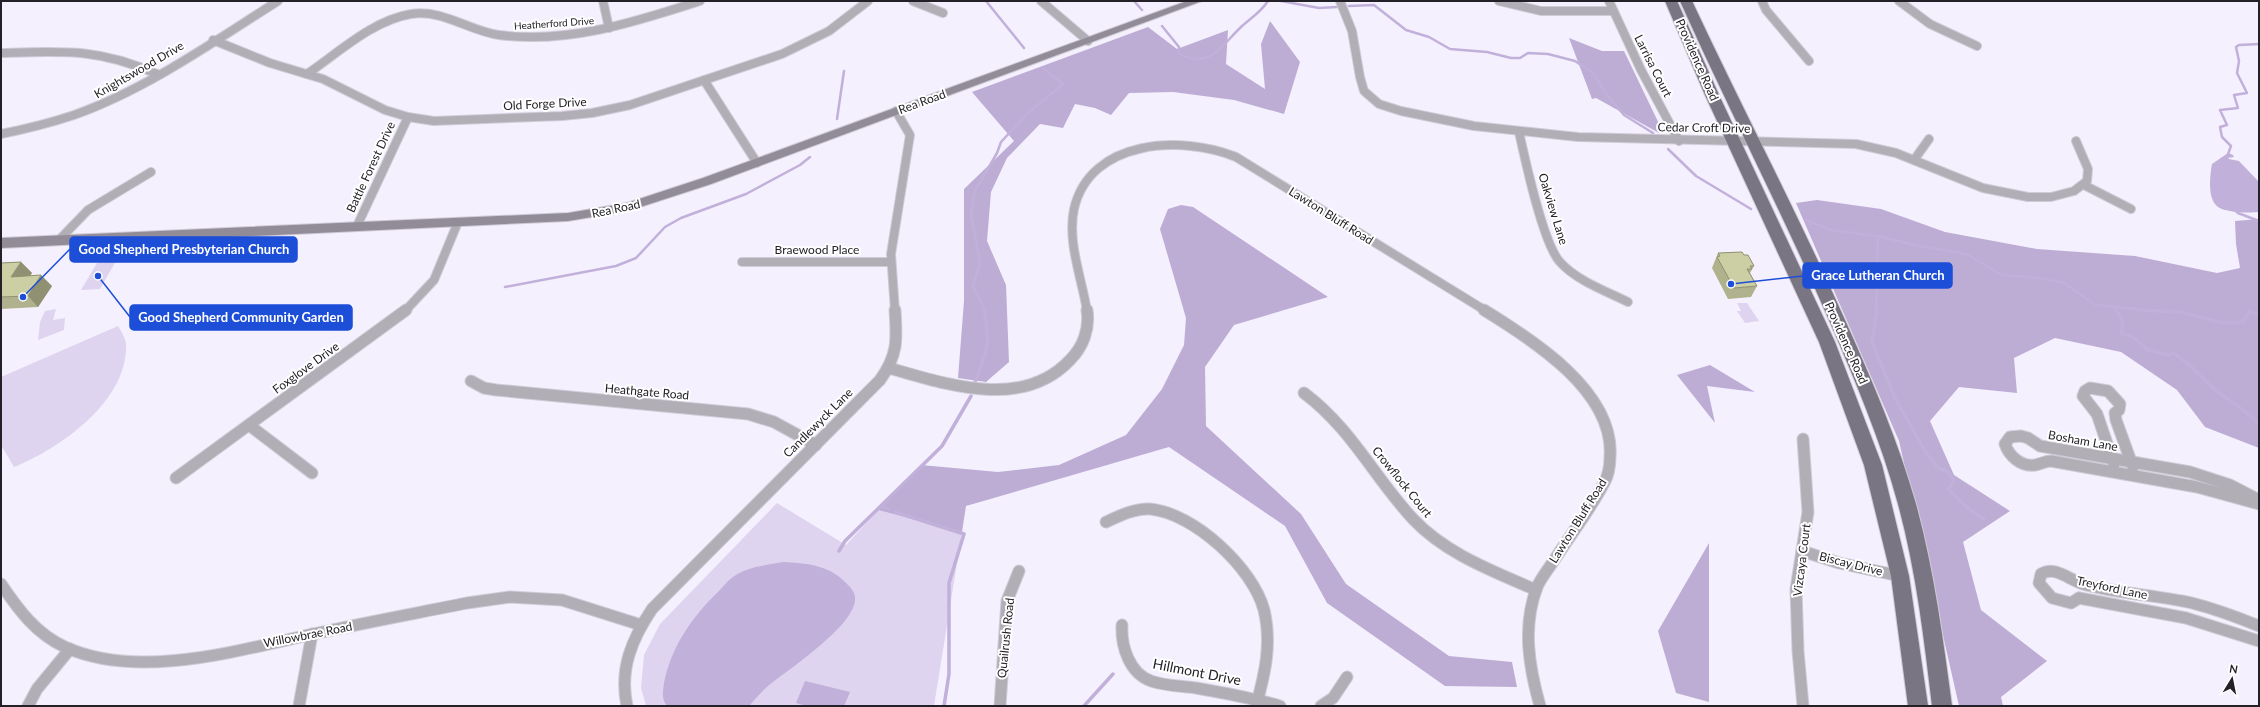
<svg xmlns="http://www.w3.org/2000/svg" width="2260" height="707" viewBox="0 0 2260 707" font-family="Lato,sans-serif">
<style>
.green{fill:#ded4ef}
.forest{fill:#bdadd5}
.water{fill:#c1b0d9}
.lines{fill:none;stroke-linecap:round;stroke-linejoin:round}
.stream-far1{stroke:#c1b0d9;stroke-width:2.5}
.stream{stroke:#c1b0d9;stroke-width:3.5}
.street-far1-casing{stroke:#cfcbd7;stroke-width:10}
.street-casing{stroke:#cfcbd7;stroke-width:13}
.secondary-casing{stroke:#cfcbd7;stroke-width:2}
.primary-casing{stroke:#cfcbd7;stroke-width:2}
.street-far1{stroke:#b1aeb5;stroke-width:8}
.street{stroke:#b1aeb5;stroke-width:11}
.secondary{fill:#918c97;fill-rule:evenodd}
.primary{fill:#7a7582;fill-rule:evenodd}
.wall{fill:#afb28c}
.shaded-wall{fill:#8f9172}
.building{fill:#cccfa3;stroke:#8f9172}
.labels{text-anchor:middle;stroke-width:4;stroke-linejoin:round;paint-order:stroke}
.far-street-label{font-size:10px;fill:#232127;stroke:#fff}
.street-label{font-size:12px;fill:#232127;stroke:#fff}
.near-street-label{font-size:14px;fill:#232127;stroke:#fff}
.leader{fill:none;stroke:#1d4ed8;stroke-width:1.5}
.callout-dot{fill:#1d4ed8;stroke:#fff;stroke-width:1.5}
.callout{fill:#1d4ed8;stroke:#1d4ed8;stroke-width:1.5}
.callout-label{font-size:13px;text-anchor:middle;font-weight:bold;fill:#fff}
</style>
<rect width="100%" height="100%" fill="#f5f0fe"/>
<g class="green">
<polygon points="116,261 100,289 81,290 97,263"/>
<polygon points="1737,303 1747,303 1759,321 1745,323 1737,311 1741,311"/>
<polygon points="56,309 53,320 65,318 64,330 38,340 40,322 45,311"/>
<path d="M118 326C121 331 125 338 126 343 129 400 61 448 14 467L1 445V377Z"/>
<polygon points="777,503 846,545 878,510 962,532 934,706 646,706 641,688 644,655 660,624"/>
</g>
<g class="forest">
<polygon points="1270,21 1300,62 1284,114 1234,100 1173,92 1129,93 1111,115 1095,108 1075,104 1063,128 1040,124 1007,158 991,192 987,241 1006,285 1009,362 986,382 958,378 964,301 964,189 1014,141 972,92 1148,27 1177,49 1228,30 1226,64 1265,89 1261,44"/>
<polygon points="1569,38 1602,51 1624,51 1663,132 1659,133 1596,98 1592,99"/>
<polygon points="1817,200 1881,209 1945,232 2037,249 2135,256 2217,273 2240,268 2236,244 2235,221 2259,219 2259,448 2205,427 2177,390 2121,352 2055,338 2014,358 2017,393 1959,387 1930,421 1954,475 2010,511 1963,542 1981,610 2047,661 2001,697 2003,706 1959,706 1899,441 1796,203"/>
<polygon points="1181,205 1193,207 1328,297 1234,325 1205,367 1206,426 1301,514 1346,584 1449,656 1512,662 1517,687 1445,686 1327,603 1285,526 1169,447 966,506 962,532 878,510 921,465 998,472 1059,465 1126,435 1162,389 1184,345 1186,318 1160,229 1168,209"/>
<polygon points="1710,365 1755,392 1707,386 1715,423 1677,375"/>
<polygon points="1709,543 1709,702 1676,693 1658,631"/>
</g>
<g class="water">
<path d="M2228 153 2233 155 2234 157 2228 158 2229 159 2239 161 2259 182V212C2249 213 2227 213 2218 207 2207 199 2210 175 2212 164Z"/>
<path d="M783 562C805 563 829 565 845 582 850 587 856 592 855 600 854 626 788 670 768 686 761 692 755 699 749 706H667C661 699 663 691 664 683 671 647 692 617 718 592 723 587 727 581 733 577 747 567 766 565 783 562Z"/>
<polygon points="805,681 850,692 844,706 807,706 796,703"/>
</g>
<g class="lines">
<g class="stream-far1">
<polyline points="986,1 1024,48"/>
<polyline points="1134,1 1142,10"/>
<polyline points="1281,1 1319,8 1337,7"/>
<polyline points="1349,6 1374,5 1406,30 1429,37 1450,49 1487,52 1511,58 1520,58 1528,53 1548,54 1575,61 1593,73 1607,95 1624,115 1653,133"/>
<path d="M1162 26 1179 47 1178 53C1209 71 1221 46 1241 27 1251 18 1261 12 1268 1"/>
<polyline points="837,119 844,71"/>
<polyline points="1668,149 1696,176 1751,209"/>
<polyline points="2227,157 2231,146 2222,137 2220,127 2227,125 2220,110 2238,108 2234,95 2247,93 2237,73 2239,61 2236,47 2239,45 2259,44"/>
<polyline points="2233,208 2238,213 2259,221"/>
<polyline points="1806,220 1831,230 1878,236 1914,245 1966,254 2002,275 2039,278 2064,283 2096,305 2157,311"/>
<polyline points="505,287 616,266 636,258 665,227 681,218 746,194 800,165 810,157"/>
<polyline points="2114,308 2116,311"/>
<polyline points="985,311 973,286 980,263 971,213 975,191 997,153 1001,142 1027,114 1063,84 1044,69"/>
<polyline points="1876,311 1878,236"/>
</g>
<g class="stream">
<polyline points="1877,310 1872,342 1895,398 1926,453 1938,468 1947,471 1954,481 1948,489 1970,510 1984,519"/>
<path d="M2116 310 2123 322 2121 334 2132 336 2148 350 2170 355 2173 353C2189 362 2199 375 2213 388 2228 401 2245 409 2259 424"/>
<polyline points="2138,310 2181,312 2223,323 2243,322 2249,311 2259,315"/>
<path d="M975 382C987 352 991 343 984 310"/>
<polyline points="882,506 888,509"/>
<polyline points="895,512 964,534 949,583 949,674 944,706"/>
<polyline points="839,551 845,541 942,446 971,396"/>
<polyline points="1084,706 1113,674"/>
</g>
<g class="street-far1-casing">
<g id="street-far1">
<polyline points="603,1 609,28"/>
<polyline points="913,1 943,13"/>
<polyline points="1041,1 1088,41"/>
<polyline points="1340,1 1352,31 1360,77 1364,91 1379,104 1401,111 1474,126 1578,137 1856,144 1896,153 1983,188 2028,197 2051,197 2074,191 2087,181 2088,169 2076,141"/>
<polyline points="1499,1 1541,11 1613,11"/>
<polyline points="1609,1 1641,70 1679,141"/>
<polyline points="1762,1 1766,10 1809,61"/>
<polyline points="1899,1 1930,24 1977,46"/>
<polyline points="213,40 270,63 323,79 385,110 408,117 434,121 562,116 592,113 630,105 782,54 829,31 868,1"/>
<path d="M1 53C62 51 99 48 157 74"/>
<path d="M307 74C338 53 373 20 411 14 443 9 469 31 499 35 568 44 635 22 700 1"/>
<polyline points="704,80 757,163"/>
<path d="M1519 132C1525 159 1543 244 1560 262 1577 281 1606 291 1628 302"/>
<path d="M1 134C26 129 50 123 74 115 147 89 213 42 278 1"/>
<polyline points="1914,160 1929,139"/>
<polyline points="2084,185 2131,209"/>
<polyline points="357,226 408,117"/>
<polyline points="59,240 88,210 151,172"/>
<polyline points="742,262 891,262"/>
<polyline points="405,311 434,280 458,222"/>
<polyline points="895,311 891,254 910,135 896,111"/>
<path d="M1087 311C1082 279 1067 242 1074 209 1090 139 1182 135 1236 157L1486 311"/>
</g>
</g>
<g class="street-casing">
<g id="street">
<path d="M1484 310C1533 340 1615 392 1610 457 1610 465 1608 476 1604 483 1590 510 1571 534 1555 559 1549 568 1541 578 1537 587 1522 627 1529 667 1540 706"/>
<path d="M889 368C946 384 1022 411 1070 360 1083 347 1090 329 1087 310"/>
<polyline points="471,381 484,388 496,390 748,414 774,422 816,445"/>
<path d="M1304 393C1351 428 1374 477 1413 519 1446 554 1493 571 1536 590"/>
<polyline points="249,425 312,473"/>
<polyline points="1803,439 1808,512 1796,589 1798,651 1803,706"/>
<polyline points="2114,464 2097,414 2083,396 2085,391 2090,388 2108,391 2120,404 2119,410 2115,413 2116,420 2133,467"/>
<polyline points="176,478 406,310"/>
<path d="M2259 500 2230 485 2190 472 2040 446 2028 438 2021 436 2010 437 2005 444C2009 456 2021 467 2035 465 2041 464 2045 461 2051 461L2197 487 2259 504"/>
<path d="M1106 522C1119 516 1135 508 1150 509 1194 513 1253 568 1264 610 1272 643 1265 674 1256 706"/>
<polyline points="1802,551 1839,563 1900,576"/>
<path d="M1 584C18 609 36 634 65 647 140 681 242 649 318 633 368 622 417 613 467 603L510 597 562 600 641 625"/>
<path d="M2079 598 2071 603 2052 598 2039 583 2041 574C2055 565 2069 580 2083 584 2119 594 2156 595 2192 603 2215 609 2237 617 2259 626"/>
<polyline points="2079,598 2186,618 2259,641"/>
<path d="M1122 625C1121 646 1129 673 1151 681 1165 686 1182 686 1196 688 1225 693 1252 698 1280 706"/>
<polyline points="28,706 37,689 70,649"/>
<polyline points="299,706 312,634"/>
<path d="M627 706C619 669 632 639 652 609L880 380C898 355 897 340 895 310"/>
<polyline points="1000,706 1007,601 1019,571"/>
<polyline points="1321,706 1333,698 1347,677"/>
</g>
</g>
<g class="secondary-casing">
<polygon id="secondary" points="1187,1 1202,1 711,184 628,211 568,221 1,248 1,238 568,213 627,203 703,178"/>
</g>
<g class="primary-casing">
<g id="primary">
<polygon points="1665,1 1677,1 1719,95 1835,342 1882,465 1909,576 1928,706 1908,706 1891,576 1864,465 1819,342 1705,95"/>
<path d="M1680 1H1692C1742 108 1797 212 1845 320 1872 380 1898 441 1916 504 1934 570 1943 638 1952 706H1932C1924 638 1916 570 1898 504 1881 441 1855 380 1829 320 1782 212 1728 108 1680 1Z"/>
</g>
</g>
<use href="#street-far1" class="street-far1"/>
<use href="#street" class="street"/>
<use href="#secondary" class="secondary"/>
<use href="#primary" class="primary"/>
</g>
<g class="wall">
<polygon points="1718,253 1744,255 1754,266 1750,273 1757,286 1751,297 1728,299 1712,268"/>
<polygon points="21,262 32,273 30,276 52,286 38,307 1,309 1,263"/>
</g>
<g class="shaded-wall">
<polygon points="21,262 32,273 22,288 11,277"/>
<polygon points="41,275 52,286 38,307 28,296"/>
</g>
<g class="building">
<polygon points="1742,252 1744,255 1748,255 1754,266 1750,266 1752,269 1747,269 1757,286 1734,288 1717,257 1720,256 1718,253"/>
<polygon points="21,262 11,277 41,275 28,296 1,297 1,263"/>
</g>
<g class="labels">
<g class="far-street-label">
<text transform="translate(554 23) rotate(-4)" y="4">Heatherford Drive</text>
</g>
<g class="street-label">
<text transform="translate(1697 60) rotate(66)" y="4">Providence Road</text>
<text transform="translate(1653 66) rotate(63)" y="4">Larrisa Court</text>
<text transform="translate(139 70) rotate(-30)" y="4">Knightswood Drive</text>
<text transform="translate(922 102) rotate(-20)" y="4">Rea Road</text>
<text transform="translate(545 104) rotate(-3)" y="4">Old Forge Drive</text>
<text transform="translate(1704 128) rotate(1)" y="4">Cedar Croft Drive</text>
<text transform="translate(371 167) rotate(-65)" y="4">Battle Forest Drive</text>
<text transform="translate(616 209) rotate(-12)" y="4">Rea Road</text>
<text transform="translate(1553 209) rotate(73)" y="4">Oakview Lane</text>
<text transform="translate(1331 216) rotate(32)" y="4">Lawton Bluff Road</text>
<text x="817" y="254">Braewood Place</text>
<text transform="translate(1846 343) rotate(66)" y="4">Providence Road</text>
<text transform="translate(306 368) rotate(-36)" y="4">Foxglove Drive</text>
<text transform="translate(647 392) rotate(5)" y="4">Heathgate Road</text>
<text transform="translate(818 423) rotate(-45)" y="4">Candlewyck Lane</text>
<text transform="translate(2083 441) rotate(10)" y="4">Bosham Lane</text>
<text transform="translate(1402 482) rotate(51)" y="4">Crowflock Court</text>
<text transform="translate(1578 521) rotate(-58)" y="4">Lawton Bluff Road</text>
<text transform="translate(1802 560) rotate(-83)" y="4">Vizcaya Court</text>
<text transform="translate(1851 564) rotate(14)" y="4">Biscay Drive</text>
<text transform="translate(2112 588) rotate(12)" y="4">Treyford Lane</text>
<text transform="translate(308 635) rotate(-11)" y="4">Willowbrae Road</text>
<text transform="translate(1006 638) rotate(-84)" y="4">Quailrush Road</text>
</g>
<g class="near-street-label">
<text transform="translate(1197 672) rotate(11)" y="5">Hillmont Drive</text>
</g>
</g>
<path class="leader" d="M23 297L70 249M1731 284L1803 276M98 276L130 317"/>
<g class="callout-dot">
<circle cx="23" cy="297" r="4"/>
<circle cx="1731" cy="284" r="4"/>
<circle cx="98" cy="276" r="4"/>
</g>
<g class="callout">
<rect x="70" y="237" width="227" height="25" rx="4"/>
<rect x="1803" y="263" width="149" height="25" rx="4"/>
<rect x="130" y="305" width="222" height="25" rx="4"/>
</g>
<g class="callout-label">
<text x="184" y="254">Good Shepherd Presbyterian Church</text>
<text x="1878" y="280">Grace Lutheran Church</text>
<text x="241" y="322">Good Shepherd Community Garden</text>
</g>
<rect width="2260" height="707" fill="none" stroke="#232127" stroke-width="4"/>
<g transform="translate(2232 679) rotate(10)" stroke="#ffffff" stroke-width="3" paint-order="stroke">
<path d="M0-3L7 15L0 10L-7 15Z" fill="#232127"/>
<text y="-6" font-size="11" font-weight="bold" text-anchor="middle" fill="#232127">N</text>
</g>
</svg>
